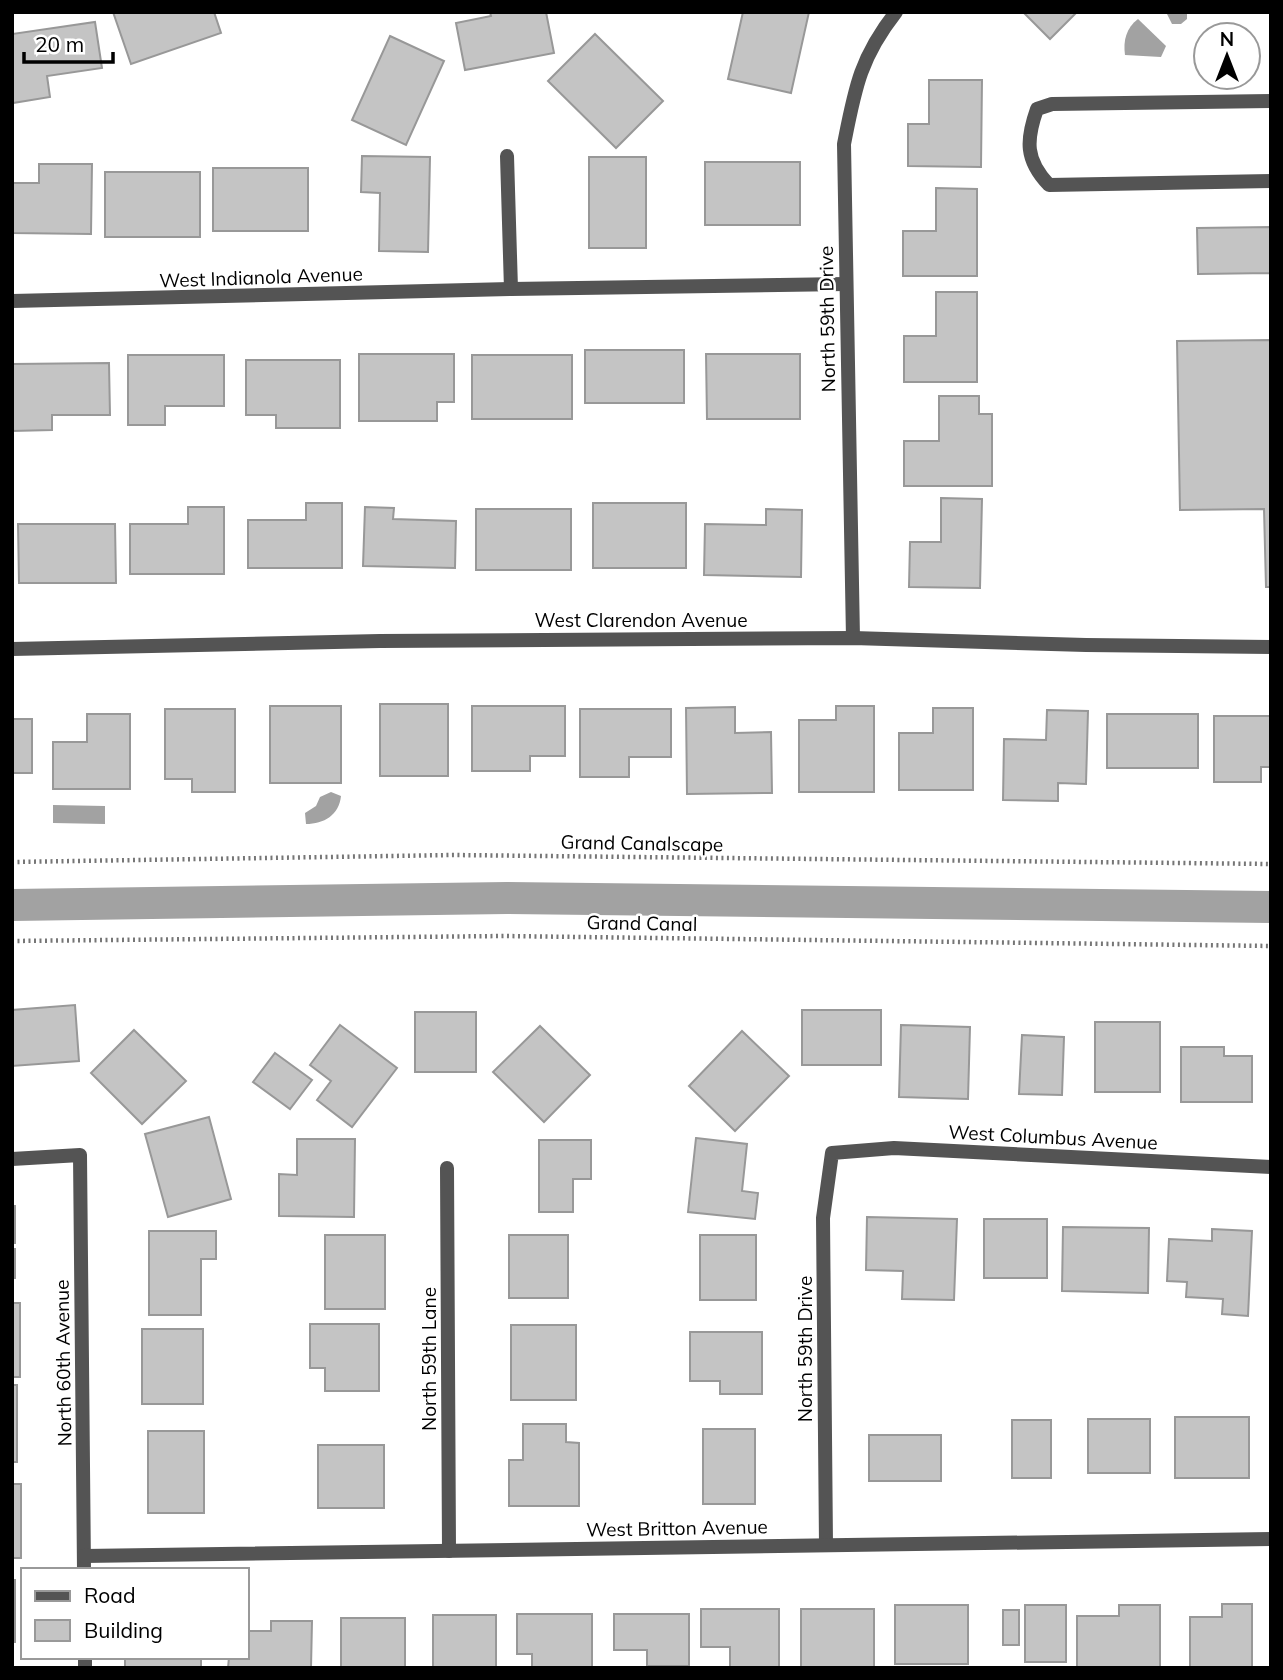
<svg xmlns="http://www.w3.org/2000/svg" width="1283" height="1680" viewBox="0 0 1283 1680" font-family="Mulish,sans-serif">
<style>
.water{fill:#a2a2a2}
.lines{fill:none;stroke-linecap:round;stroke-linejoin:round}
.canal{stroke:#a2a2a2;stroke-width:32}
.building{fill:#c4c4c4;stroke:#989898;stroke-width:2}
.path{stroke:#767676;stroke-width:4.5;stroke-dasharray:2 3.5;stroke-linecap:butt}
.lane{stroke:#545454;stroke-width:14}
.street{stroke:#545454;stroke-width:14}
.labels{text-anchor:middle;stroke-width:5;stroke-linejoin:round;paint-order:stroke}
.street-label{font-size:19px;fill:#000;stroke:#fff}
</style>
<rect width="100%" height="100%" fill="#fff"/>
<g class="water">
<polygon points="1166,12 1187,12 1187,19 1181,24 1172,24"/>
<path d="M1138 19 1166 46 1161 57 1125 55C1123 41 1126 28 1138 19Z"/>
<path d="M331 792 341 796C339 815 324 824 306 824L305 813 316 806 320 797Z"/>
<polygon points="53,805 105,806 105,824 53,823"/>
</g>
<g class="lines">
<polyline class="canal" points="12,905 507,898 1271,907"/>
</g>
<g class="building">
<polygon points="113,12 214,12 221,33 131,64"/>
<polygon points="490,12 546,12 554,53 465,70 456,23 491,16"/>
<polygon points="743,12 809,12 791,93 728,79"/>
<polygon points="1023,12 1077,12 1050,39"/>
<polygon points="95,22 102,68 47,76 50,97 13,103 12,34"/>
<polygon points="595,34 663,101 616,148 548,81"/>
<polygon points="390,36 444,61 406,145 352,120"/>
<polygon points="929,80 982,80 981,167 908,166 908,124 929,124"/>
<polygon points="362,156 430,157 428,252 379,251 380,193 361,192"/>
<rect x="589" y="157" width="57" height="91"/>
<rect x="705" y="162" width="95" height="63"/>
<polygon points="39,164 92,164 91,234 12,233 12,183 39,183"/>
<rect x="213" y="168" width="95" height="63"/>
<rect x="105" y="172" width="95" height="65"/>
<polygon points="936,188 977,189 977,276 903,276 903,231 936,231"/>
<polygon points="1271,227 1271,285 1271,273 1198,274 1197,228"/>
<polygon points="936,292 977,292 977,382 904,382 904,336 936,336"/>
<polygon points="1271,340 1271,587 1266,587 1264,509 1180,510 1177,341"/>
<rect x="585" y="350" width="99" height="53"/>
<polygon points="359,354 454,354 454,402 437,402 437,421 359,421"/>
<polygon points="706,354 800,354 800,419 707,419"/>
<polygon points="128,355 224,355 224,406 165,406 165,425 128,425"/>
<rect x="472" y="355" width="100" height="64"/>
<polygon points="246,360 340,360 340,428 276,428 276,415 246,415"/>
<polygon points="109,363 110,415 52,415 52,430 12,431 12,364"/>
<polygon points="939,396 979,396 979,414 992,414 992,486 904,486 904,441 939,441"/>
<polygon points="941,498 982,499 980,588 909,587 910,542 941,542"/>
<polygon points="306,503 342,503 342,568 248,568 248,520 306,520"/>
<rect x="593" y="503" width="93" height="65"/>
<polygon points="188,507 224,507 224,574 130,574 130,524 188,524"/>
<polygon points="365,507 394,508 393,519 456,521 455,568 363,566"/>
<rect x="476" y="509" width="95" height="61"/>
<polygon points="766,509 802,510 801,577 704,575 705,524 766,525"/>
<polygon points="18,524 115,524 116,583 19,583"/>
<rect x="380" y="704" width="68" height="72"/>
<rect x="270" y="706" width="71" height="77"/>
<polygon points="472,706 565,706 565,756 530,756 530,771 472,771"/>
<polygon points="836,706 874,706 874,792 799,792 799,720 836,720"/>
<polygon points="735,707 735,733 771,732 772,793 687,794 686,708"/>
<polygon points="933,708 973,708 973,790 899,790 899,733 933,733"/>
<polygon points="165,709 235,709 235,792 192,792 192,779 165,779"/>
<polygon points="580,709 671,709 671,757 629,757 629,777 580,777"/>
<polygon points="1047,710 1088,711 1086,784 1058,783 1058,801 1003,800 1004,739 1046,740"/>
<polygon points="87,714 130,714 130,789 53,789 53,742 87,742"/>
<rect x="1107" y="714" width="91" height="54"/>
<polygon points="1214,716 1271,716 1271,767 1261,767 1261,782 1214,782"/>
<rect x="12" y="719" width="20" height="54"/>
<polygon points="75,1005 79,1061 12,1066 12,1010"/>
<rect x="802" y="1010" width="79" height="55"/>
<rect x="415" y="1012" width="61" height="60"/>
<rect x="1095" y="1022" width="65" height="70"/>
<polygon points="340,1025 397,1068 352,1127 317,1100 331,1081 310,1065"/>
<polygon points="901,1025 970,1027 968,1099 899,1097"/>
<polygon points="540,1026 590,1075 544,1122 493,1072"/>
<polygon points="134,1030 186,1081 142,1124 91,1073"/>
<polygon points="742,1031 789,1076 735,1131 689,1086"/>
<polygon points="1022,1035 1064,1037 1062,1095 1019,1094"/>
<polygon points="1181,1047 1224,1047 1224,1056 1252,1056 1252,1102 1181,1102"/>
<polygon points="275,1053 312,1080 290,1109 253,1082"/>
<polygon points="209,1117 231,1199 168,1217 145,1134"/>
<polygon points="696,1138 747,1144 742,1191 758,1193 755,1219 688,1212"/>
<polygon points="297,1139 355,1139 354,1217 279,1216 279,1174 297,1175"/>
<polygon points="539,1140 591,1140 591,1179 573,1179 573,1212 539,1212"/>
<rect x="12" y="1206" width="3" height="37"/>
<polygon points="867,1217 957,1219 954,1300 902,1299 903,1271 866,1270"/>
<rect x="984" y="1219" width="63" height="59"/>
<polygon points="1063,1227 1149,1228 1148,1293 1062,1291"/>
<polygon points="1212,1229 1252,1231 1248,1316 1222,1314 1223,1299 1186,1297 1187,1282 1167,1281 1169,1239 1212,1241"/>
<polygon points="149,1231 216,1231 216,1259 201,1259 201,1315 149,1315"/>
<rect x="325" y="1235" width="60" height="74"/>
<rect x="509" y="1235" width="59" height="63"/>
<rect x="700" y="1235" width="56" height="65"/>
<rect x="12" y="1249" width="3" height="29"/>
<rect x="12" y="1303" width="8" height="74"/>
<polygon points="310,1324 379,1324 379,1391 325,1391 325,1368 310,1368"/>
<rect x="511" y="1325" width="65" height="75"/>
<rect x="142" y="1329" width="61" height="75"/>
<polygon points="690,1332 762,1332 762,1394 720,1394 720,1381 690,1381"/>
<rect x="12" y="1385" width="5" height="77"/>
<rect x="1175" y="1417" width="74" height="61"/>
<rect x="1088" y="1419" width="62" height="54"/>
<rect x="1012" y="1420" width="39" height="58"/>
<polygon points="523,1424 566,1424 566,1442 579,1443 579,1506 509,1506 509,1460 523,1460"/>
<rect x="703" y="1429" width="52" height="75"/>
<rect x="148" y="1431" width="56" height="82"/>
<rect x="869" y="1435" width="72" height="46"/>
<rect x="318" y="1445" width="66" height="63"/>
<rect x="12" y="1484" width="9" height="74"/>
<rect x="12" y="1580" width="3" height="62"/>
<polygon points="1222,1604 1252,1604 1252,1668 1190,1668 1190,1617 1222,1617"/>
<rect x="895" y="1605" width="73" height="59"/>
<rect x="1025" y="1605" width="41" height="57"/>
<polygon points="1119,1605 1160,1605 1160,1668 1077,1668 1077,1616 1119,1616"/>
<polygon points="701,1609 779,1609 779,1668 730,1668 730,1647 701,1647"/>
<rect x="801" y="1609" width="73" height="59"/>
<rect x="1003" y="1610" width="16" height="35"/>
<polygon points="517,1614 592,1614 592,1668 532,1668 532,1654 517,1654"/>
<polygon points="614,1614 689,1614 689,1666 647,1666 647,1650 614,1650"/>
<rect x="433" y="1615" width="63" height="53"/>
<rect x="341" y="1618" width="64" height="50"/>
<polygon points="271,1621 312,1621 311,1668 228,1668 229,1657 247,1657 247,1631 271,1631"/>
<rect x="125" y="1657" width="76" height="11"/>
</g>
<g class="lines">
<g class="path">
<polyline points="12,862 453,855 1271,864"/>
<polyline points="12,941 504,936 1271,946"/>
</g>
<path class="lane" d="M1271 101 1052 104 1037 109C1026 140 1025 160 1049 185L1271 181"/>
<g class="street">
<polyline points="507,156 511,289"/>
<polyline points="12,301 511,289 846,284"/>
<path d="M853 638 844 144C855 88 860 58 896 12"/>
<polyline points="12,649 380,641 853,638 1086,645 1271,647"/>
<polyline points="12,1159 80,1155 84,1570"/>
<polyline points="447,1168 449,1551"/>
<polyline points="826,1545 823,1218 832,1153 894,1148 1271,1167"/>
<polyline points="84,1556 1271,1539"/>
<polyline points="85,1657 85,1668"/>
</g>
</g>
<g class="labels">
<g class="street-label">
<text transform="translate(261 277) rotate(-2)" y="7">West Indianola Avenue</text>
<text transform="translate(827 319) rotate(-91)" y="7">North 59th Drive</text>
<text x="641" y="627">West Clarendon Avenue</text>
<text transform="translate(642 843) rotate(1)" y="7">Grand Canalscape</text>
<text transform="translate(642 923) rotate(1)" y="7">Grand Canal</text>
<text transform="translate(1053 1137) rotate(3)" y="7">West Columbus Avenue</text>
<text transform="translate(805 1349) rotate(-90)" y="7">North 59th Drive</text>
<text transform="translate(429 1359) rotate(-90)" y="7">North 59th Lane</text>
<text transform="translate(63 1363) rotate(-91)" y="7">North 60th Avenue</text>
<text transform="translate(677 1528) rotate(-1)" y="7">West Britton Avenue</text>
</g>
</g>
<rect width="1283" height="1680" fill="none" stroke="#000000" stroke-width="28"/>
<rect x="21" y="1568" width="228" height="91" fill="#ffffff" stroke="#999999" stroke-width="2"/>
<rect x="35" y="1591" width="35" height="10" fill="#545454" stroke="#999999" stroke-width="2"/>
<text x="84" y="1603" font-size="21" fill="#000000">Road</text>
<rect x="35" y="1620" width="35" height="21" fill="#c4c4c4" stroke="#999999" stroke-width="2"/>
<text x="84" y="1638" font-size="21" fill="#000000">Building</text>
<g transform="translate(1227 56)"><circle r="33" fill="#ffffff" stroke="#999999" stroke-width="2"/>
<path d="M0-5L12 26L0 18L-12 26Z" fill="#000000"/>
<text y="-10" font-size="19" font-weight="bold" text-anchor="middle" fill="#000000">N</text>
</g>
<path d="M24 52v10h89v-10" fill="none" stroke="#000000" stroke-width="3.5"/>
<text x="35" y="52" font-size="21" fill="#000000" stroke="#ffffff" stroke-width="5" paint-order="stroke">20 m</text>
</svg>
